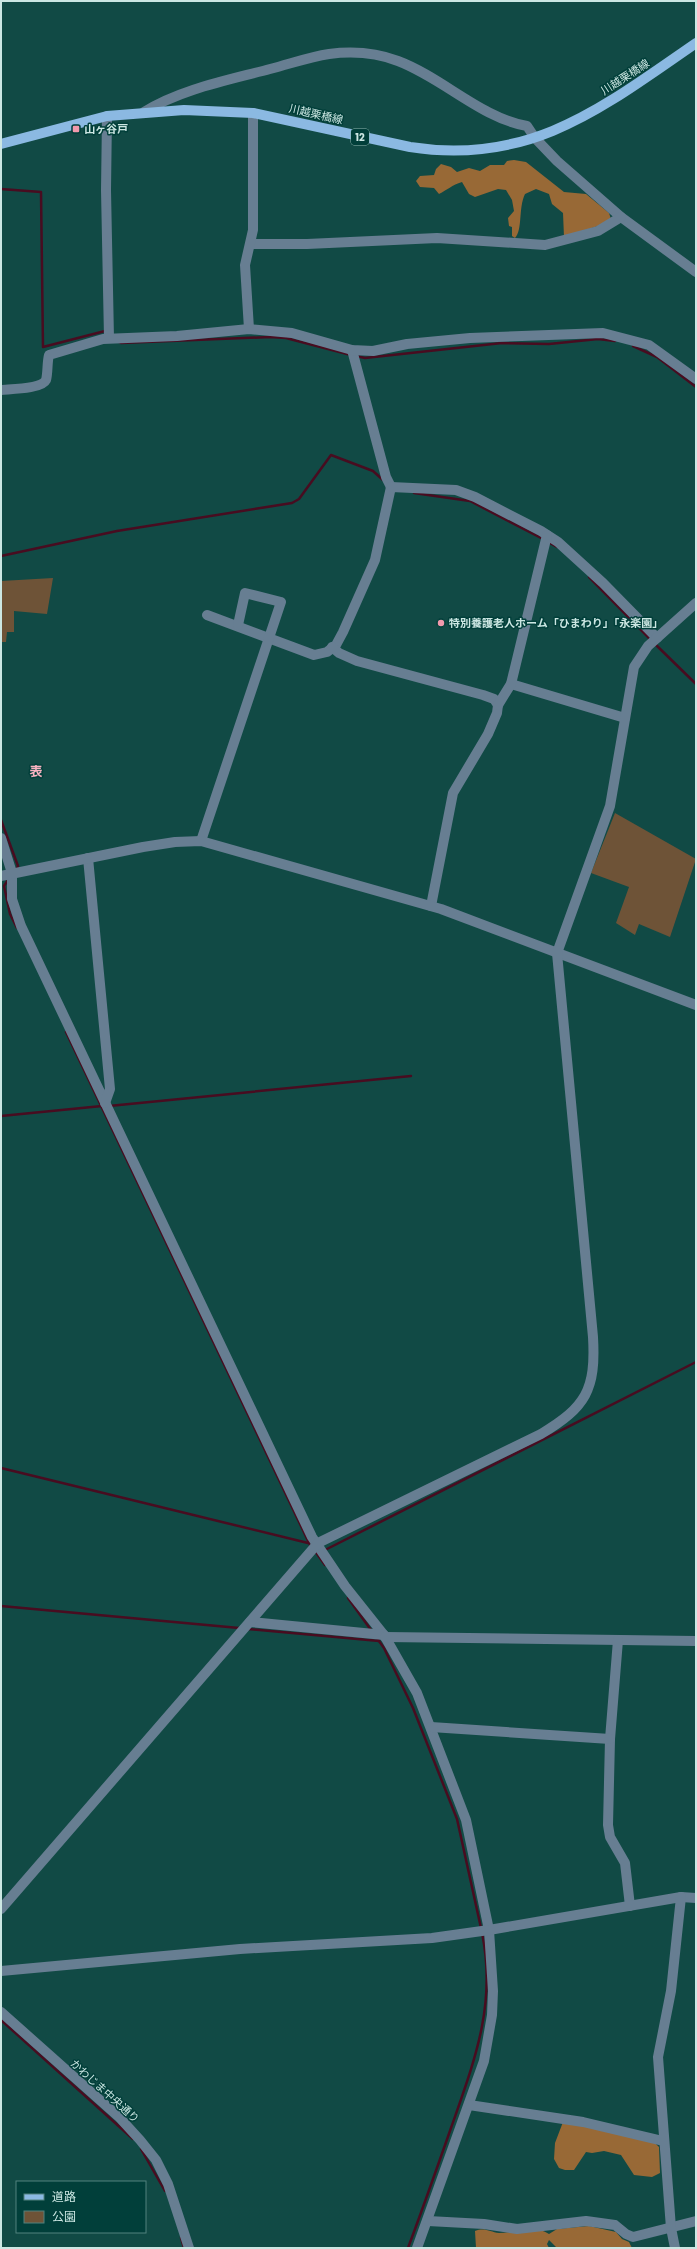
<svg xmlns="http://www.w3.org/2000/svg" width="697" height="2249" viewBox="0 0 697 2249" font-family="Poppins,'Noto Sans JP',sans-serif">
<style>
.green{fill:#6e5337}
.forest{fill:#986936}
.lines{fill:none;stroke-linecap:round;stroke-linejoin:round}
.stream{stroke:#480c20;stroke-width:2.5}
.minor{stroke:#677e92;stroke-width:10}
.major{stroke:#8bb9e2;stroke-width:10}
.poi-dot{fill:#f29aad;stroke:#013f3a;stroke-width:1.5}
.labels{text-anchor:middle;stroke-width:3;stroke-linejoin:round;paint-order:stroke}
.shield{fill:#013f3a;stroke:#8fb5b0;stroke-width:1}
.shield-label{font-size:10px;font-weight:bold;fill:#cce7e3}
.street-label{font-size:11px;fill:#cce7e3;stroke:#013f3a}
.poi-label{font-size:11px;font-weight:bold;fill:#cce7e3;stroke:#013f3a;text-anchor:start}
.quarter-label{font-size:13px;font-weight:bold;fill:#f8b4c2;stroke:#013f3a}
</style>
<rect width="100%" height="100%" fill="#114a45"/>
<g class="green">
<polygon points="53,578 47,614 14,611 14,632 7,632 6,642 1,642 1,581"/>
<polygon points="615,813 696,859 670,937 639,924 635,935 616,923 629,887 591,873"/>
</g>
<g class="forest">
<path d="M514 160 526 162 564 192 586 194 609 213 611 219 598 226 564 237 563 213 552 204 549 194 536 189 525 194C518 209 523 229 515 238L512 236V227L509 226 508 218 514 211 512 200 506 190 498 189 475 197 469 194 462 182C452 185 447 190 439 194L434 188 420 187 416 181 420 176 434 175 436 169 441 164 451 167 457 172 469 168 480 171 490 165H504L507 161Z"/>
<polygon points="563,2122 653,2141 659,2147 660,2173 652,2177 634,2175 621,2155 604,2151 592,2153 586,2152 574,2170 565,2170 559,2168 554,2159 555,2143"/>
<path d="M589 2226 616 2232 622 2239 629 2242 632 2248H557L549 2240 547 2244 549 2248H476L475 2231C485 2227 490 2232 499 2233 515 2233 534 2224 549 2234L557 2229Z"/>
</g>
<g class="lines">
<g class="stream">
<polyline points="1,189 41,192 43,347 105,331"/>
<polyline points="119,342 121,343 270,337 286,338 351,355"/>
<polyline points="633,346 657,357 696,387"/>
<polyline points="356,356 365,358 502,343 549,344 598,339 615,341"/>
<polyline points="414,493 470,501 543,539"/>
<polyline points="548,542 557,547"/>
<polyline points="1,556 117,531 292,503 299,499 331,455 373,471 383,480"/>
<polyline points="589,577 651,640"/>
<polyline points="655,644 696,684"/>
<polyline points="1,820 18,866 16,870"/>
<polyline points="8,880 4,886 10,914 17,928"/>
<polyline points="66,1032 311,1547"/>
<polyline points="109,1106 411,1076"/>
<polyline points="1,1116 102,1106"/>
<polyline points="1,1468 308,1543"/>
<polyline points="325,1550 696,1362"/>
<polyline points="315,1551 325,1565"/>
<polyline points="348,1598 371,1630"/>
<polyline points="1,1606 239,1628"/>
<polyline points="248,1629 379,1641"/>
<polyline points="376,1637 384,1648 413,1708 457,1819 481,1928"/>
<polyline points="1,2020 133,2139"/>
<polyline points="141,2149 165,2191"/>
<polyline points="181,2238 184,2248"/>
<path d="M408 2248C423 2208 437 2168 451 2128 474 2062 497 2004 482 1933"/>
</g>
<g class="minor">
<path d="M144 112C181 89 229 80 270 69 290 64 309 57 329 54 352 51 377 53 398 61 443 78 481 118 527 126L535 138 557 161 621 217 696 272"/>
<polyline points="107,116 106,190 109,338"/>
<polyline points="251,244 307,244 437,238 545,245 598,231 621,217"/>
<polyline points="249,329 245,265 253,230 253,113"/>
<polyline points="352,350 386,477 391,487"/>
<path d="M1 390C10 389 42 389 46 380 48 373 47 362 49 355L103 339 177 336 249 329 292 333 352 350 373 351 407 344 470 338 603 333 649 345 696 379"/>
<polyline points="207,615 314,655 327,652 336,645 343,632 375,560 391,487 456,490 475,497 541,531 558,542 603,583 657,638"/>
<polyline points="332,647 339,653 357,661 483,695 494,699 498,705 497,713 488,734 453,793 431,906"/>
<polyline points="511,684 625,718"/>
<polyline points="498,705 511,684 547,535"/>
<polyline points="1,838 12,873 12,899 21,926 312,1537 345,1586 384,1635 417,1693 466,1820 489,1930 493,1991 492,2015 484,2061 417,2248"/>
<polyline points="201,841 281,602 245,593 238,625"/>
<polyline points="88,858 110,1089 105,1103"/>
<polyline points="1,876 143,847 175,842 201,841 441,909 696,1005"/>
<polyline points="250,1622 384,1635"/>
<polyline points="385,1637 696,1641"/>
<polyline points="618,1640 610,1739 608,1825 610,1837 625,1863 630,1906"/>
<polyline points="431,1727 610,1739"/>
<path d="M1 1909 318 1543 541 1434C586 1407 596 1390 593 1337L557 953 610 806 634 667 648 646 696 603"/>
<polyline points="1,1971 240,1949 432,1938 489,1930 681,1897 696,1898"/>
<polyline points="1,2012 119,2117 140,2140 156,2160 168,2184 189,2248"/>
<polyline points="469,2105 583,2122 663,2141"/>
<polyline points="428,2221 484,2224 517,2229 586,2221 615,2225 626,2234 633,2237 696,2221"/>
<polyline points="675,2248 671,2228 658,2057 671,1991 681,1897"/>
</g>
<path class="major" d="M1 144 107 116 184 110 253 113 410 147C531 166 603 107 696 43"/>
</g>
<g class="poi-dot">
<rect x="72" y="125" width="8" height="8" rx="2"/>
<circle cx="441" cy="623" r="4"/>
</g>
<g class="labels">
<rect class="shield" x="351" y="129" width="18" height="16" rx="3"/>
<g class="shield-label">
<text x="360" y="141">12</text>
</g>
<g class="street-label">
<text transform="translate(625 77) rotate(-33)" y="4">川越栗橋線</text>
<text transform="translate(316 114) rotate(13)" y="4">川越栗橋線</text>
<text transform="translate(105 2091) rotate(42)" y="4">かわじま中央通り</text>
</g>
<g class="poi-label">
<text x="84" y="133">山ヶ谷戸</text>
<text x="449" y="627">特別養護老人ホーム「ひまわり」「永楽園」</text>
</g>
<g class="quarter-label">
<text x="36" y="776">表</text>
</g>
</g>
<rect width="697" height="2249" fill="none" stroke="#cce7e3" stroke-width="4"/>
<rect x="16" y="2181" width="130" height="52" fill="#013f3a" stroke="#52827e"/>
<rect x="24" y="2194" width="20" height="6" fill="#8bb9e2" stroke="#52827e"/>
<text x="52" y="2201" font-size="12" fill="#cce7e3">道路</text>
<rect x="24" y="2211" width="20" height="12" fill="#6e5337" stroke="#52827e"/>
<text x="52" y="2221" font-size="12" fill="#cce7e3">公園</text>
</svg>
